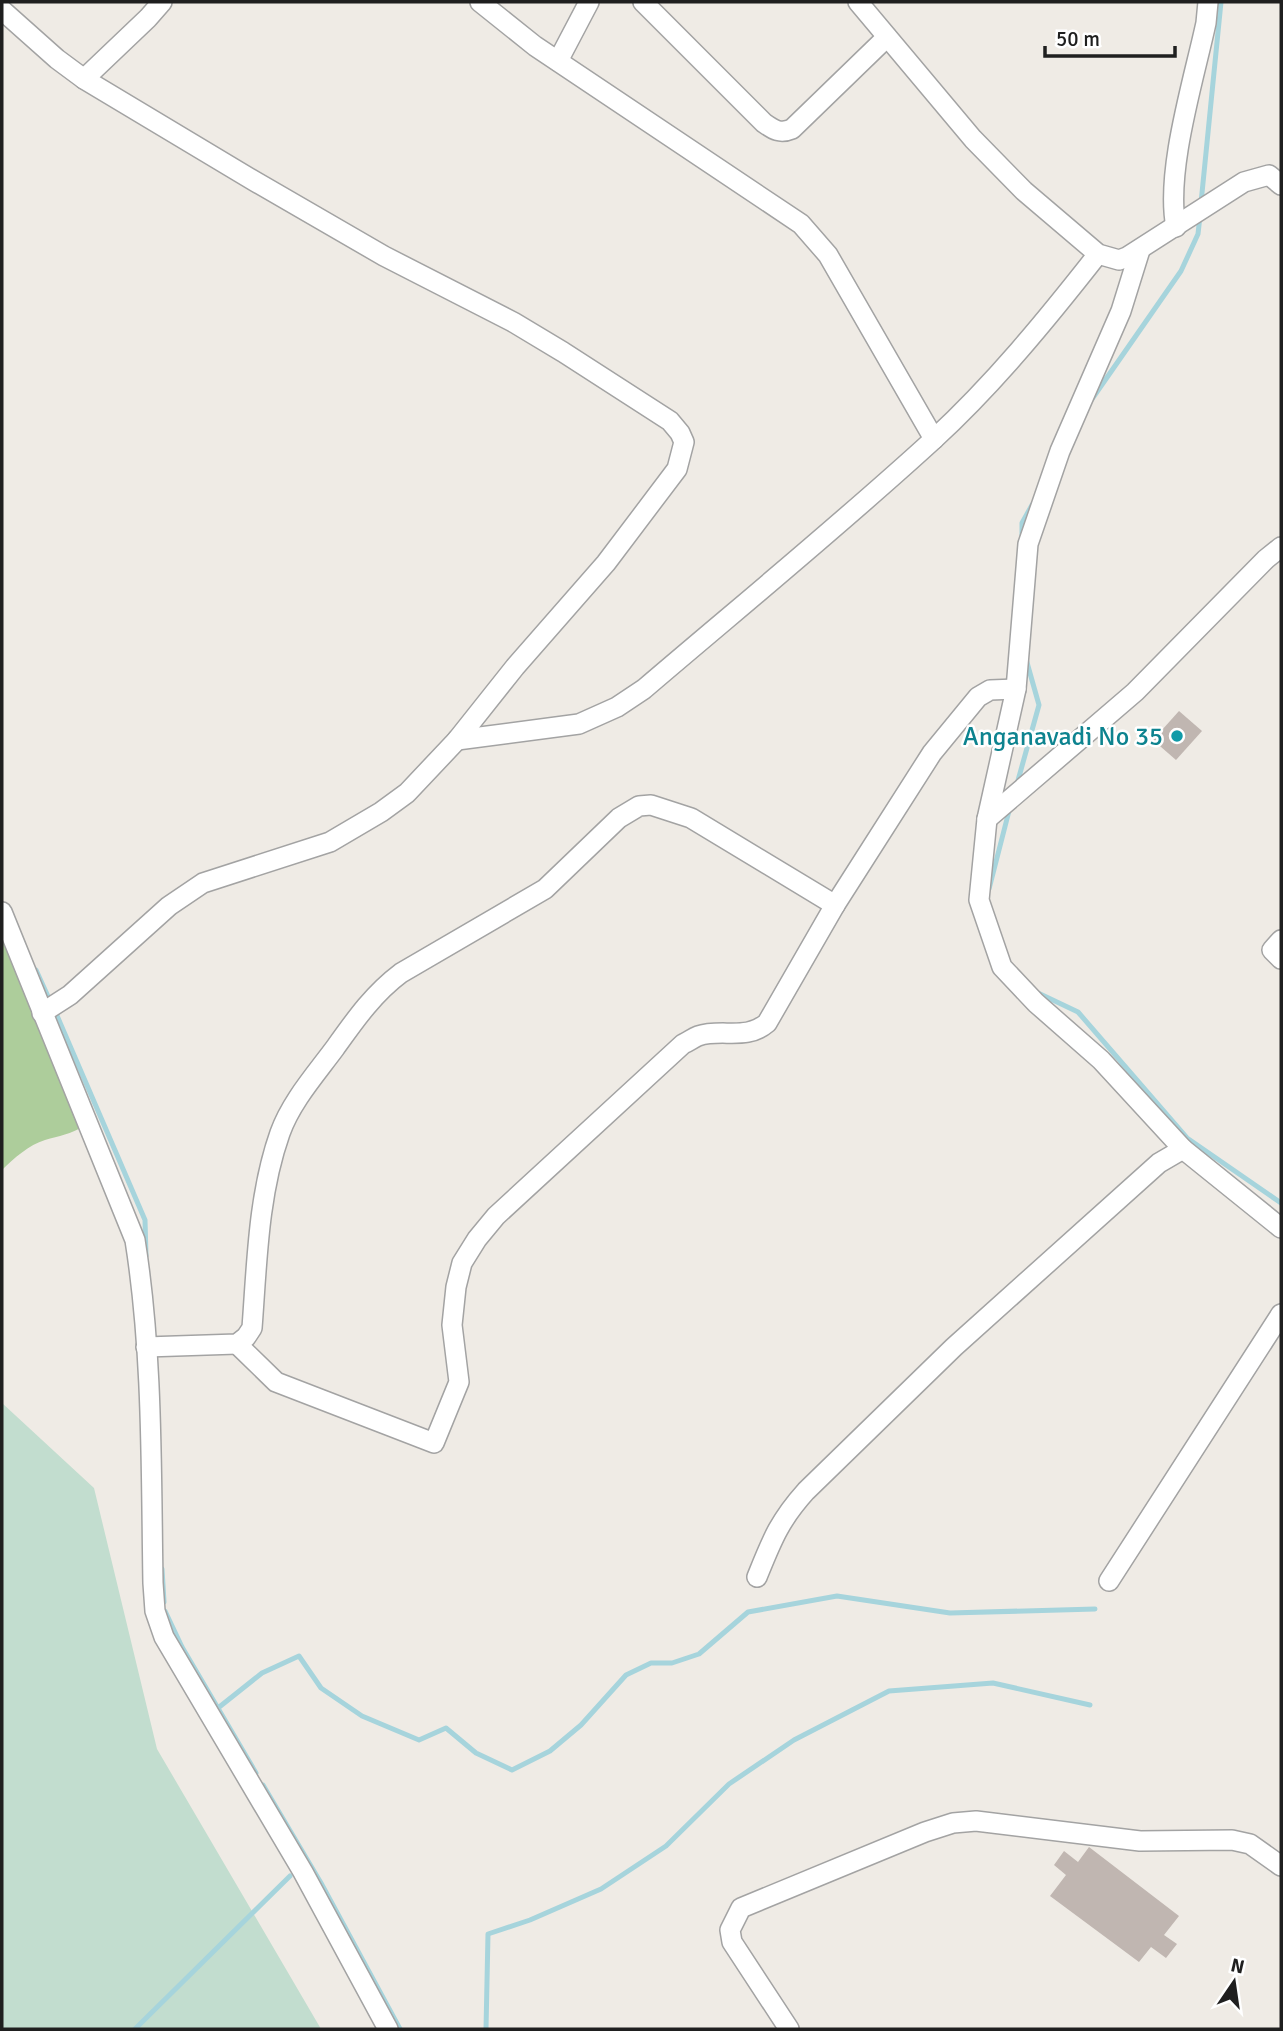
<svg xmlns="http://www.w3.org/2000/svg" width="1283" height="2031" viewBox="0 0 1283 2031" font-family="Signika,sans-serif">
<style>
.forest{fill:#adcd9b}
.wetland{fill:#c2ddcf}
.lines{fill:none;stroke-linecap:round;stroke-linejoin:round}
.stream{stroke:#a6d4dc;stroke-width:5}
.building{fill:#c0b6b1}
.minor-casing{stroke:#a3a3a3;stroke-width:22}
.minor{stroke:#fff;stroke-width:19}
.culture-dot{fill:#0f9aa8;stroke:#fff;stroke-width:2.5}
.labels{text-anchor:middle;stroke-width:5;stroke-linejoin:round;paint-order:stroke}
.culture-label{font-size:26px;fill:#0d838f;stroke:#fff;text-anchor:end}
</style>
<rect width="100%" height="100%" fill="#efebe5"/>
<path class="forest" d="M2 923 84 1126C71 1134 59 1136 45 1140 29 1145 14 1158 2 1170Z"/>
<polygon class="wetland" points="2,1403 94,1488 157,1749 321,2029 2,2029"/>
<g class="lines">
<g class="stream">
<polyline points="1201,203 1221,2"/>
<polyline points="1092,399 1181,271 1198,234 1200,216"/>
<polyline points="1022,538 1022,523 1032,505"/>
<polyline points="1017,784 1039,705 1026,659"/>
<polyline points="989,889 1010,807"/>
<polyline points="36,970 51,1003"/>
<polyline points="1038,993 1078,1012 1187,1138 1281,1203"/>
<polyline points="55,1011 145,1220 146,1256"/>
<polyline points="162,1569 164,1602"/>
<polyline points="165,1611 182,1647 256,1773"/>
<polyline points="218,1708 262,1673 299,1656 321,1688 362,1716 419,1740 446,1728 476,1753 512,1770 550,1751 581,1725 626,1675 651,1663 672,1663 699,1654 748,1612 837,1596 950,1613 1095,1609"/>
<polyline points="263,1785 321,1883 400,2029"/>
<polyline points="135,2029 290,1876"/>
<polyline points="486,2029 488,1934 530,1920 601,1889 666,1846 729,1784 794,1740 889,1691 993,1683 1090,1705"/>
</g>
</g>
<g class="building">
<polygon points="1179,711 1202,731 1176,760 1153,740"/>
<polygon points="1089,1847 1179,1916 1164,1935 1177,1944 1166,1958 1151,1947 1139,1962 1050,1896 1066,1875 1054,1865 1064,1851 1078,1862"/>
</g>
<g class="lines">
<g class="minor-casing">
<g id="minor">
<polyline points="480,2 535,46 801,224 828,255 934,439"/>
<path d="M643 2 764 123C774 130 780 134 792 129L887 37"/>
<polyline points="858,2 973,139 1024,191 1098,254 1119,260 1127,257 1244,182 1269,175 1281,185"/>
<polyline points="2,10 57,59 84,79 256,182 384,256 513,322 563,352 670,421 680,433 684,442 677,469 606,563 515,667 457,740 407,793 381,812 330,842 203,883 169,906 70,995 42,1013"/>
<polyline points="558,61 589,2"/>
<polyline points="84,79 148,18 162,2"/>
<path d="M1176 227C1165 172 1194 79 1206 23L1208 2"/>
<polyline points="1140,250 1121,311 1060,451 1028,544 1016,689 987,819 979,900 1002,967 1036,1003 1101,1060 1183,1149"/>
<path d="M457 740 579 724 617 707 644 689C740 607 839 526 933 440 994 384 1047 319 1098 254"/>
<polyline points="987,819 1135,692 1266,559 1281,547"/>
<path d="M2 912 135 1240C153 1353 151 1469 153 1583L155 1611 164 1637 303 1872 388 2029"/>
<polyline points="1281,940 1272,950 1281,959"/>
<path d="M237 1344 276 1382 434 1443 459 1382 452 1325 456 1287 462 1263 477 1239 496 1216 683 1044C688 1042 693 1038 698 1036 722 1028 746 1041 767 1023L835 905 932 753 978 697 990 690 1016 689"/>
<path d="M146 1347 237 1344 246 1337 252 1328C257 1263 258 1195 280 1133 291 1102 315 1075 335 1048 355 1020 373 994 401 973L545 889 619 818 639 806 651 805 691 818 835 905"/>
<path d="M757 1577C772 1540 779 1521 806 1491L954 1347 1159 1163 1183 1149 1281 1228"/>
<polyline points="1109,1581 1281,1314"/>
<polyline points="789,2029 732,1942 730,1930 741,1908 925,1832 953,1823 976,1821 1140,1841 1232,1840 1250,1844 1281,1866"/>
</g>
</g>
<use href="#minor" class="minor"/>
</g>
<circle class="culture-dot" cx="1177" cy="736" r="7"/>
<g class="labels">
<g class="culture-label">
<text x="1163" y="745">Anganavadi No 35</text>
</g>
</g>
<rect width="1283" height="2031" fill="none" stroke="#1f1f1f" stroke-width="7"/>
<g transform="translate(1234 1982) rotate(13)" stroke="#ffffff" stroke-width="5" paint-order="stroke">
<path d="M0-5L12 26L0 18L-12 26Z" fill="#1f1f1f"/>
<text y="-10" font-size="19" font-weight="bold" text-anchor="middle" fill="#1f1f1f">N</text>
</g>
<path d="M1045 46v10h130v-10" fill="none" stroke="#1f1f1f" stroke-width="3.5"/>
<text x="1056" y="46" font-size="21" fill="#1f1f1f" stroke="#ffffff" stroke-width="5" paint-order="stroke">50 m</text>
</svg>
